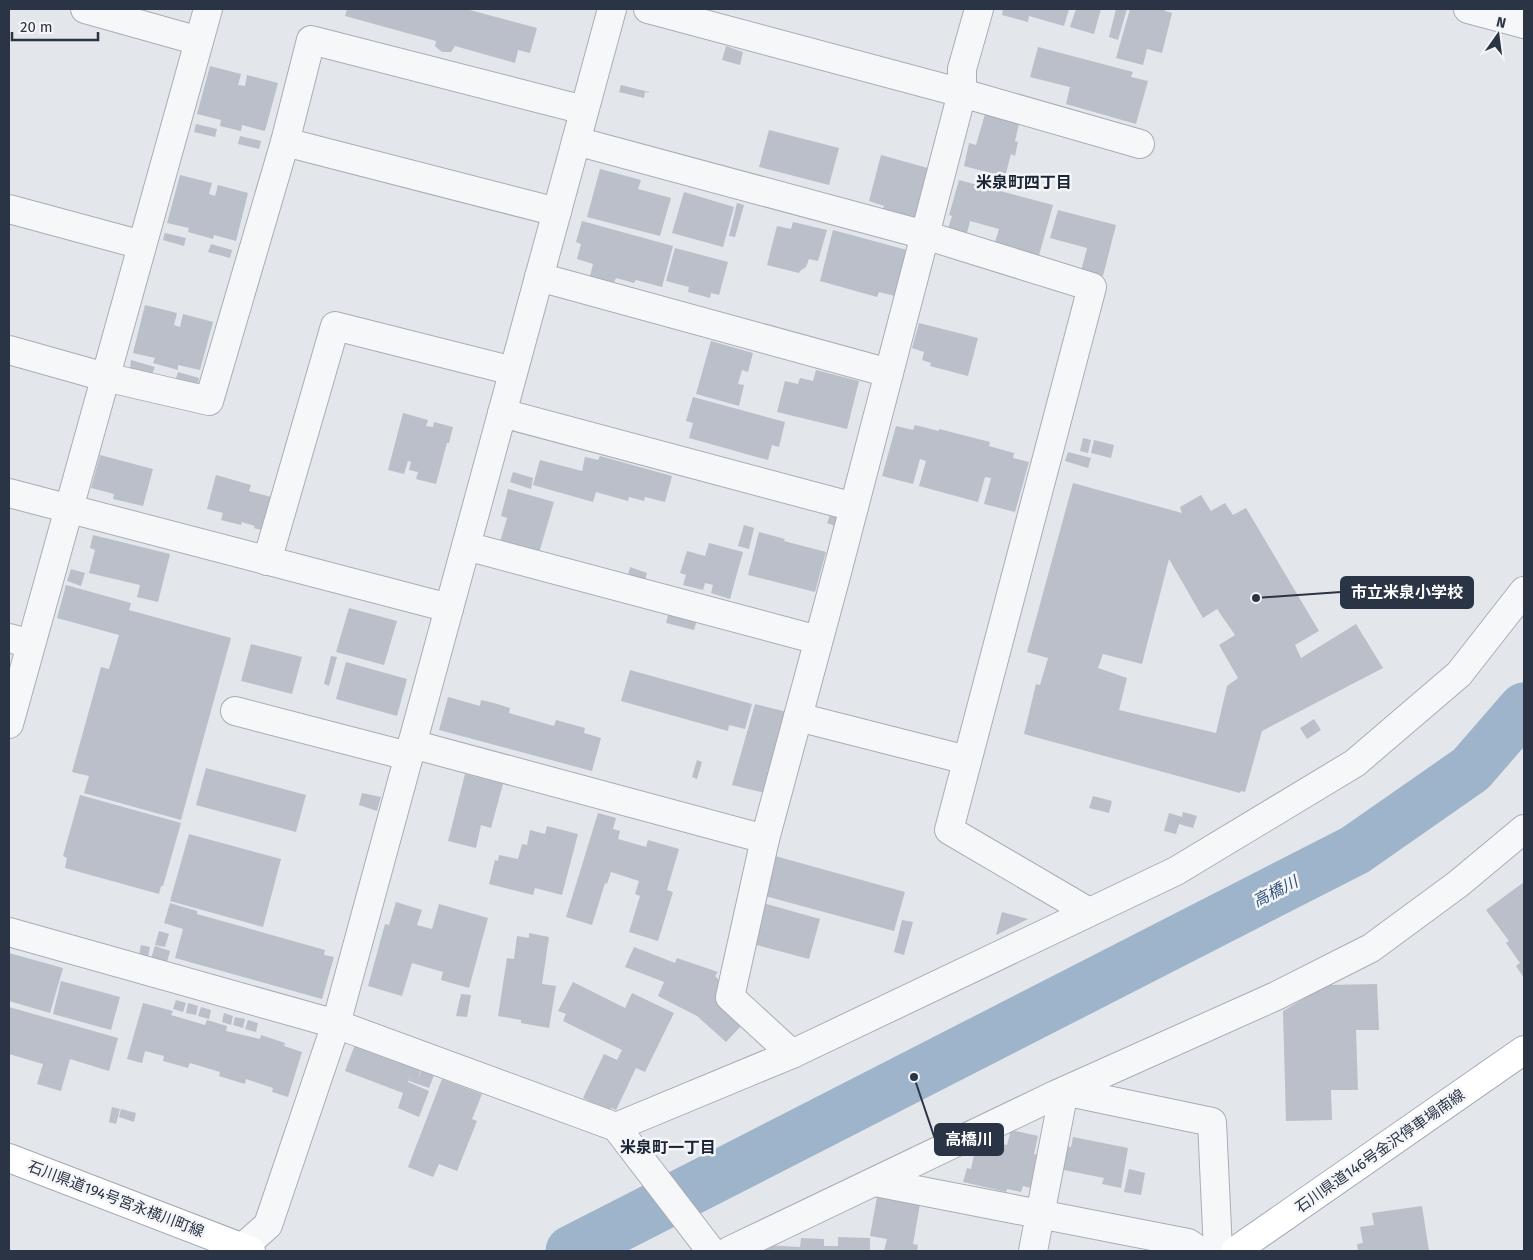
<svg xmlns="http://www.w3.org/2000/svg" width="1533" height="1260" viewBox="0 0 1533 1260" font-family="'Fira Sans','Noto Sans JP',sans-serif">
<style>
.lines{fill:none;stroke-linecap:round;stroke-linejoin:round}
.river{stroke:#9eb4cb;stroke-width:51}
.building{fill:#babfc9;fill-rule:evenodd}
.minor-casing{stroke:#a8adb6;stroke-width:30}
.major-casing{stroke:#a2aab7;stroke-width:30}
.minor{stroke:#f6f7f9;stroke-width:28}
.major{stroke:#fff;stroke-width:28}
.labels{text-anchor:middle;stroke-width:5;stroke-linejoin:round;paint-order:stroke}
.street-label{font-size:15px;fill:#2a3444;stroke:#f3f5f8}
.neighbourhood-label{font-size:16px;font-weight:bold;fill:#1c2535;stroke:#f3f5f8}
.water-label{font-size:16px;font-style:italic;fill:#335379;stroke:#f3f5f8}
.leader{fill:none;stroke:#2a3444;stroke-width:2}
.callout-dot{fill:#2a3444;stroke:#f3f5f8;stroke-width:2}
.callout{fill:#2a3444;stroke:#2a3444;stroke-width:2}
.callout-label{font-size:16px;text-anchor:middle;font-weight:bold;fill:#fff}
</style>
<rect width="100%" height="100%" fill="#e3e6eb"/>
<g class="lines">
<polyline class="river" points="571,1251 1355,850 1471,769 1524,708"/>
</g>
<g class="building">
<polygon points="347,9 466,9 537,28 530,53 518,50 515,63 455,46 451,52 442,52 435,46 436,41 345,16"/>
<polygon points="1003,9 1069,9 1064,26 1029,16 1028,22 1002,15"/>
<polygon points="1076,9 1101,9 1094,34 1070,27"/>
<polygon points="1116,9 1127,9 1118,40 1109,37"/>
<polygon points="1130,9 1166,9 1165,11 1172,13 1162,53 1147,49 1143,65 1116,58"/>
<polygon points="726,46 743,52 740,65 722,60"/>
<polygon points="1038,47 1133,72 1131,77 1148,81 1136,124 1066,104 1070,87 1030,77"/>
<polygon points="210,66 241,74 238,85 245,86 247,75 278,83 265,131 242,125 241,131 220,126 221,120 197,114"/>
<polygon points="621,85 649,92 649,93 645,92 644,98 619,92"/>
<polygon points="985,114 1019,124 1015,141 1018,142 1015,156 1011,154 1005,177 964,166 969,143 976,145"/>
<polygon points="196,124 217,129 215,137 194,132"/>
<polygon points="769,130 839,148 829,185 759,167"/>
<polygon points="240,136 261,141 259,149 238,144"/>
<polygon points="881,155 935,170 920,221 895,214 896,212 883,209 884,206 869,201"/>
<polygon points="600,169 641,180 638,189 671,198 660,236 587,217"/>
<polygon points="180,175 212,183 209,194 215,196 218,185 248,193 236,241 214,235 213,239 188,232 189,228 167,223"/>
<polygon points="959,180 1053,205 1038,259 1011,252 1012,247 995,242 999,229 970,221 966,237 947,232 952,216 949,215"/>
<polygon points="684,192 734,207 723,247 672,233"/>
<polygon points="737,203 744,205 735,237 729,236"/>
<polygon points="1058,210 1116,225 1103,276 1081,271 1087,248 1050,238"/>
<polygon points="582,221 673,246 662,287 636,280 634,283 616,278 614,283 590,276 593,264 577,259 581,244 576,242"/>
<polygon points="793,222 827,230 818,261 809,259 806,267 800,271 799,273 767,265 777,226 791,229"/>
<polygon points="833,230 907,250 895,296 879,292 877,297 820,281"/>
<polygon points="165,233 186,238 184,246 163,240"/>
<polygon points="211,244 232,250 230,258 208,252"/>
<polygon points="675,248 728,262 719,295 711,293 710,298 688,292 689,287 666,281"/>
<polygon points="145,305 177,313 174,325 180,327 183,314 213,322 200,370 178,365 178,370 153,363 155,358 133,353"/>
<polygon points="919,323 978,338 968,376 930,366 931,363 922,360 924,352 912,348"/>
<polygon points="711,341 753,353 748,372 742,370 738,384 744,385 739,406 696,394"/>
<polygon points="131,360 155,367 152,374 130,368"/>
<polygon points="816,370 859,381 847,429 777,412 785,381 798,384 800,378 813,381"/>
<polygon points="178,372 199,378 197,386 175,381"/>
<polygon points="693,397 785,422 779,447 772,445 768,460 689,438 693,423 686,421"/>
<polygon points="403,413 428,420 426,426 433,427 434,422 453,427 449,443 447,443 436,484 416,479 418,472 409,470 411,462 408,461 404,474 388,470"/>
<polygon points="915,425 939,431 939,429 990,442 989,446 1014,453 1013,458 1029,462 1015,512 984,504 991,478 985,477 978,502 919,486 926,461 920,459 913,484 882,476 896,426 913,430"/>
<polygon points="1083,438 1091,440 1088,453 1080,451"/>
<polygon points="1094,440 1114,445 1111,458 1091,453"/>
<polygon points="1068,452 1091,458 1088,468 1065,461"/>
<polygon points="100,455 153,469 143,506 113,499 114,494 91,488"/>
<polygon points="600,456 672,476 665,502 645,497 644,501 629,497 628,501 596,492 593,502 533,485 540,460 582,471 585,457 598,460"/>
<polygon points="513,472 533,478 531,489 510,482"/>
<polygon points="216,475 251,485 249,491 271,497 261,530 254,528 255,526 242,522 241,525 221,520 223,513 207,509"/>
<path d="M1073 483 1182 513 1180 507 1201 495 1211 511 1225 503 1233 515 1246 508 1319 631 1295 645 1301 658 1356 624 1383 668 1262 731 1245 792 1241 791 1240 793 1024 734 1036 684 1040 685 1048 658 1027 652ZM1169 559 1203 618 1217 609 1235 635 1219 645 1238 678 1227 686 1216 733 1119 710 1127 678 1098 668 1103 654 1142 664Z"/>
<polygon points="508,489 554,502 539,553 500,542 507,518 501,516"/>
<polygon points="831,512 839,514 835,526 827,523"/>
<polygon points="744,525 754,528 749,549 738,546"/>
<polygon points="759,532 785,539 784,541 826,552 815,592 748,575"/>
<polygon points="93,535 170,554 158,602 137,597 140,585 89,573 95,550 90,548"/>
<polygon points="709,543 743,552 730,599 711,593 713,585 705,583 703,590 683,585 686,575 680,573 687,551 705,556"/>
<polygon points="630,567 647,573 644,583 627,579"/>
<polygon points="71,569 85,573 81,586 67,581"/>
<polygon points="66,585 131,603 129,610 231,638 181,820 84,793 89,776 72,772 101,667 109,669 119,635 57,618"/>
<polygon points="349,608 397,621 384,665 336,652"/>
<polygon points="669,612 697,620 694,630 666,623"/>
<polygon points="251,644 302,657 292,694 241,681"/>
<polygon points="331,656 337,657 329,686 324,684"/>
<polygon points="346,662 407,679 397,716 336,699"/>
<polygon points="630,670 752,704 745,729 729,725 728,731 621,701"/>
<polygon points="448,697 480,706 481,700 494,703 510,708 509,713 554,726 556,720 585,728 584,733 601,738 592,771 439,730"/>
<polygon points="755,704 787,712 765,793 732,785"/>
<polygon points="1314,719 1321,730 1307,739 1300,728"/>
<polygon points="697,760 702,762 697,779 692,777"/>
<polygon points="206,768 306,795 296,832 196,805"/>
<polygon points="465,774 503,784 491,828 481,825 476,848 448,841"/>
<polygon points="362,793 381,797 377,811 359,805"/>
<polygon points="80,795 181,823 163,886 161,886 159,894 65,868 67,858 63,856"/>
<polygon points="1093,796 1112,801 1109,813 1089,808"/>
<polygon points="1183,812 1197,816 1193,828 1179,824 1176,834 1164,831 1169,813 1182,817"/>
<polygon points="598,813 616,818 613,829 620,831 618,839 646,847 648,840 679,849 667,890 673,892 658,941 629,932 640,896 635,894 639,881 611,872 607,884 605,883 592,925 566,917"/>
<polygon points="547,826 578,834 562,895 535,888 533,895 489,884 495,860 498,861 499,855 518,859 522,844 527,845 530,830 545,834"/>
<polygon points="189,834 281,859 263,927 170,901"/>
<polygon points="775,856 905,892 894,931 765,896"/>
<polygon points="1524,882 1524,978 1516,966 1520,963 1506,943 1509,941 1486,910"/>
<polygon points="396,902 422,910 417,925 432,929 439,904 488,918 469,988 441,980 443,972 412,963 402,996 368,986 385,924 389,925"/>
<polygon points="170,903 197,911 197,914 325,950 324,955 334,957 322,999 175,958 183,929 164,923"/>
<polygon points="763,903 820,919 809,959 753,944"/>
<polygon points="1002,912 1028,919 996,935"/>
<polygon points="902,920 913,922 904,955 894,952"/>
<polygon points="159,931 169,934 165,947 155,945"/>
<polygon points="529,933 549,937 542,984 556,986 549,1028 521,1023 521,1020 498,1016 507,958 514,959 517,936 529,938"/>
<polygon points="141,945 150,947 148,957 139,955"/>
<polygon points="155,946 170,951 167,962 151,958"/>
<polygon points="634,947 675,963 677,958 718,972 715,976 719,980 718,994 719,995 721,1009 741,1026 726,1042 697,1016 658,996 664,982 625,967"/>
<polygon points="9,953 63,968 50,1013 9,1001"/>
<polygon points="61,981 120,997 111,1030 53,1014"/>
<polygon points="573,982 625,1008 632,993 674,1013 645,1072 636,1068 616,1110 611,1108 609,1111 583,1098 604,1054 617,1060 622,1050 563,1021 566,1014 558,1011"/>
<polygon points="1377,984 1379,1030 1356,1030 1358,1090 1331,1090 1332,1120 1286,1121 1283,1011 1327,985"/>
<polygon points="461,994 471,995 467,1017 456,1016"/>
<polygon points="176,1000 186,1003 183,1012 173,1009"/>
<polygon points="143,1003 173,1011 171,1015 205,1025 207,1020 227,1026 226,1031 260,1039 261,1035 285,1043 284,1046 302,1052 288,1097 272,1092 273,1088 246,1079 245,1084 219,1076 220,1072 190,1063 188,1068 163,1061 164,1056 145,1051 142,1063 127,1059"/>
<polygon points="188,1003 198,1006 196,1015 186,1013"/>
<polygon points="9,1007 118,1038 109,1071 70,1059 61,1091 37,1084 43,1064 9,1054"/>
<polygon points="201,1007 211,1010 209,1019 198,1016"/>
<polygon points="224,1013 233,1016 231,1025 222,1022"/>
<polygon points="235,1017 245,1019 243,1028 233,1025"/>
<polygon points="248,1020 258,1023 256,1032 245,1029"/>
<polygon points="356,1042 422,1065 418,1079 423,1066 436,1070 429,1088 409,1081 411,1075 408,1082 429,1091 419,1117 398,1108 403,1093 345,1071"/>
<polygon points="442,1079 482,1094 472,1119 477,1121 457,1171 439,1164 433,1177 408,1167"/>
<polygon points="112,1107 120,1109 116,1124 109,1122"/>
<polygon points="121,1109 136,1113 134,1122 119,1117"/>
<polygon points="1011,1130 1038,1136 1034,1154 1039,1155 1031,1188 1023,1186 1021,1192 1007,1189 1006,1192 963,1182 967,1168 971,1169 976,1146 984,1148 986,1140 1007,1145"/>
<polygon points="1073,1137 1128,1148 1121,1188 1102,1184 1104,1178 1059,1169 1063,1145 1071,1147"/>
<polygon points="1129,1169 1145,1173 1141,1195 1124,1192"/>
<polygon points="878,1191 920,1204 913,1244 918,1245 917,1251 884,1251 887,1239 870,1236"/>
<polygon points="1422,1206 1429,1251 1358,1251 1357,1244 1363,1243 1360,1227 1374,1225 1372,1213"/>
<polygon points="838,1237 870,1238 870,1251 764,1251 764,1245 800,1247 801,1238 824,1239 824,1246 838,1246"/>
</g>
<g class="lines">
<g class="minor-casing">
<g id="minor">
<polyline points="85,9 199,41"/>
<polyline points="648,9 962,93 836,576 765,839 730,997 792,1054"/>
<polyline points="979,9 962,69 962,93 1140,144"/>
<polyline points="1468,9 1524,24"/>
<polyline points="576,141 925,235 1092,287 949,830 1089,912"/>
<polyline points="9,209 142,245"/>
<polyline points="557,212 285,142 311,40 584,110"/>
<polyline points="539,277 889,373"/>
<polyline points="9,350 105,377 209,401 285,142"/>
<polyline points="502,413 854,507"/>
<polyline points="9,493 449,608"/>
<polyline points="466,546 818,640"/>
<polyline points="267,561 335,326 513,371"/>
<polyline points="9,638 31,644"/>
<polyline points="235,711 408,756"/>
<polyline points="798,717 967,760"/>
<polyline points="9,724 208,9"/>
<polyline points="412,744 765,839"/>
<polyline points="9,932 336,1024 616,1127 711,1251"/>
<polyline points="616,1127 792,1054 1176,871 1355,763 1459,674 1524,591"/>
<polyline points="875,1182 1188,1243 1200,1251"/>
<polyline points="240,1251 242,1248 268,1225 336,1024 612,9"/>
<polyline points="729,1251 1055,1095 1276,996 1371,948 1458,884 1524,829"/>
<polyline points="1033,1251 1064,1091 1212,1122 1218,1251"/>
</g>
</g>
<g class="major-casing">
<g id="major">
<polyline points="9,1158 251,1251"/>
<polyline points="1235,1251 1524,1050"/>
</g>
</g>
<use href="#minor" class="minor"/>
<use href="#major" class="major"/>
</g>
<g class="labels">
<g class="street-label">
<text transform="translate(1380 1151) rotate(-35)" y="5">石川県道146号金沢停車場南線</text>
<text transform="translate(116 1199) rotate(21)" y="5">石川県道194号宮永横川町線</text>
</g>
<g class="neighbourhood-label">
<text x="1024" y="188">米泉町四丁目</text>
<text x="668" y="1153">米泉町一丁目</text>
</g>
<g class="water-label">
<text transform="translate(1275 891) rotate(-27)" y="6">高橋川</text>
</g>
</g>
<path class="leader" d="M1256 598L1341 592M914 1077L935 1139"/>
<g class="callout-dot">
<circle cx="1256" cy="598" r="5"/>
<circle cx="914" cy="1077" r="5"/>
</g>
<g class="callout">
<rect x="1341" y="577" width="132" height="31" rx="5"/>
<rect x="935" y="1124" width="68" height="31" rx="5"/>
</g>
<g class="callout-label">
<text x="1407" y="598">市立米泉小学校</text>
<text x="969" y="1145">高橋川</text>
</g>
<rect width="1533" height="1260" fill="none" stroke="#2a3444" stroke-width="20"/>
<g transform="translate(1498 35) rotate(14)" stroke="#f3f5f8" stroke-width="4" paint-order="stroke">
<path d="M0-4L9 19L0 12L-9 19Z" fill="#2a3444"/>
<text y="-8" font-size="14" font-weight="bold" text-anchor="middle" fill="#2a3444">N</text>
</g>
<path d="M12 32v8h86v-8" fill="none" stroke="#2a3444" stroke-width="2.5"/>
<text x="20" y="32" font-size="15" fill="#2a3444" stroke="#f3f5f8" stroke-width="4" paint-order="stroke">20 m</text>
</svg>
